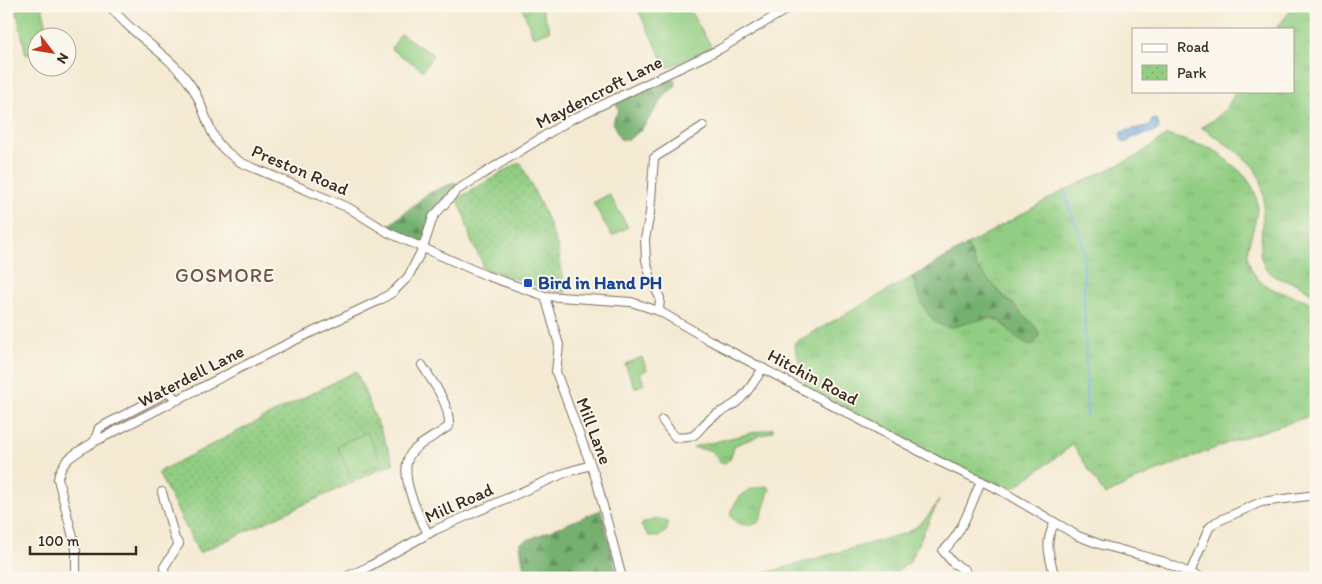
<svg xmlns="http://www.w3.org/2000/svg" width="1322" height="584" viewBox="0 0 1322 584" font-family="Itim,sans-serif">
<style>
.grass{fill:url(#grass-tufts);stroke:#667c50}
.forest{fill:url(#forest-firs);stroke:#586d47}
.park{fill:url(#park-dots);stroke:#667c50}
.garden{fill:#91cd82;stroke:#667c50}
.water{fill:url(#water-ripples);stroke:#56697e}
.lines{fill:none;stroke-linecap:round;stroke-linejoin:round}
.stream{stroke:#70a8df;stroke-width:2}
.minor-casing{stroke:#7c6d5d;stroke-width:10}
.minor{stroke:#fff;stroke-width:8}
.transit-dot{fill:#1a4fb4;stroke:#fbf7ec;stroke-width:2}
.labels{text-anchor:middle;stroke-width:4;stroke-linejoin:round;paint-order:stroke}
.street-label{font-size:18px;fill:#3b2a1e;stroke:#fbf7ec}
.transit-label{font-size:18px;font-weight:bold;fill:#164399;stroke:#fbf7ec;text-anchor:start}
.quarter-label{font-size:20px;letter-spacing:1px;fill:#715447;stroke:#fbf7ec}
</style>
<defs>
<pattern id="grass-tufts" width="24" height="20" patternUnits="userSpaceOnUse" patternTransform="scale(1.25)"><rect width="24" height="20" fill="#91cd82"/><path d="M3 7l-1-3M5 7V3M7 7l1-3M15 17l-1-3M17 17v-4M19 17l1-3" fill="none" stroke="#7eb070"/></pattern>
<pattern id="forest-firs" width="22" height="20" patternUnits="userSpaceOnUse" patternTransform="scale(1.25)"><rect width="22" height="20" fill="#74b070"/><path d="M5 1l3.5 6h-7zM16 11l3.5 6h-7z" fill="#608f5b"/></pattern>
<pattern id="park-dots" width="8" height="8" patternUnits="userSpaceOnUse" patternTransform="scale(1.25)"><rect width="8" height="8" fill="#91cd82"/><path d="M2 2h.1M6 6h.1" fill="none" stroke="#7eb070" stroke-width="1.8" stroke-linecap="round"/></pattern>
<pattern id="water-ripples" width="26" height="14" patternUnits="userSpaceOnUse" patternTransform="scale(1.25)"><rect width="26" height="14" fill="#70a8df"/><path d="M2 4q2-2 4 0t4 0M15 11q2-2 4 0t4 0" fill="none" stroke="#5d89b4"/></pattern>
</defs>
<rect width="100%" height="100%" fill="#fbf7ec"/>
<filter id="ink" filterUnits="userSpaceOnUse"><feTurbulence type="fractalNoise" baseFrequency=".02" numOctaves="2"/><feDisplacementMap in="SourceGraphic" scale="10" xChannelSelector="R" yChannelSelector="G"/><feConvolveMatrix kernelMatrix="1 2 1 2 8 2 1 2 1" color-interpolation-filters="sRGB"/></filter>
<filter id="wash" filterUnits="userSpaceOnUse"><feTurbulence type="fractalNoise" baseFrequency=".0096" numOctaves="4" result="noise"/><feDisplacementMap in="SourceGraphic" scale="20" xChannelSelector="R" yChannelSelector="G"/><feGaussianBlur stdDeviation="1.12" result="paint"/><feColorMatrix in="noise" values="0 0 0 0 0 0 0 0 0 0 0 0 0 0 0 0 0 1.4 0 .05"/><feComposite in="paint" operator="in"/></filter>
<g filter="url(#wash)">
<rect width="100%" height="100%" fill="#f4ead3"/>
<g class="grass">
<path d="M1294 6H1316V296L1297 284 1275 277 1265 268 1260 255 1264 199 1261 180 1253 166 1235 150 1201 127C1220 117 1226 111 1236 91H1293V29H1276Z"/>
<path d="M1167 135C1182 140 1199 144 1214 150 1220 153 1225 158 1229 162 1248 177 1261 191 1256 217 1252 240 1240 253 1255 275 1268 295 1299 293 1316 306V414L1236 440 1140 478 1105 495 1073 445 1011 490 942 461 806 388 794 343 912 277 924 307 984 319C996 318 1000 321 1008 329L1020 310 998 291 977 267 967 245 1061 192 1135 157Z"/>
<path d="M773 428V431L735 445 730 459 725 463H720C708 443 709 453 693 447Z"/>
<path d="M766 486 770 488 760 521C753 528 736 526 732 517 729 513 731 510 734 506 743 490 749 489 766 486Z"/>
<path d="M939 500 909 563 886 578H748L906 533C921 525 930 515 939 500Z"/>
<polygon points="658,518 668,522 667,530 659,537 649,536 641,526 643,523"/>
</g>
<g class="forest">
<polygon points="671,76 676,83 675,87 667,93 642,129 628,140 620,139 612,122 619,110 615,100"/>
<polygon points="455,182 459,186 438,207 422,244 387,227 427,194"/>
<path d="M967 245 977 267 998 291 1036 327 1039 335 1034 345C1011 343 1010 322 994 318 986 317 975 321 967 323 963 324 957 326 952 327 927 329 919 294 912 277Z"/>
<polygon points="601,510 618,578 525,578 520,543"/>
</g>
<g class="park">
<polygon points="518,163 521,163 545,214 558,248 566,293 547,290 482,267 482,262 471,241 464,214 457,199"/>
<polygon points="356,371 394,463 199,553 158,472"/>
</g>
<g class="garden">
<polygon points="30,6 42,6 49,37 38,38 37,52 26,55 16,9"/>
<polygon points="522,6 541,6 550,31 533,37"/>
<polygon points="636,6 687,6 712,47 667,68"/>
<polygon points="401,34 433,55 423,70 391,49"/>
<polygon points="609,194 628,227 612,236 593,203"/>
<polygon points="642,357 647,370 640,373 644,384 635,388 625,364"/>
<polygon points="367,432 382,463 351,477 337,446"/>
</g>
<polygon class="water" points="1157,119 1159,127 1157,131 1132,138 1127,143 1123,142 1120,136 1121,132 1150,125 1152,120"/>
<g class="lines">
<polyline class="stream" points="1063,190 1083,243 1087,415"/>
</g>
</g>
<g filter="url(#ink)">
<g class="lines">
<g class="minor-casing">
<g id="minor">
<path d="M110 6C133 36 168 53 190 84 203 102 206 126 218 143 225 152 233 157 242 163L349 208 389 233 485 275 545 296 631 302 659 311 709 340 938 461 1000 490 1078 536 1099 544 1162 561 1201 578"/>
<polyline points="545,296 559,345 556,372 596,479 622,578"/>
<polyline points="659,311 660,298 651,279 646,260 645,239 650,213 654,158 703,126"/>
<path d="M422 365C433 383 450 403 449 426 438 435 419 443 411 453 397 473 418 514 428 534"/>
<path d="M662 420 675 437C699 440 695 431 710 419 718 412 729 409 737 402 748 393 755 380 763 368"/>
<polyline points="94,442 99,428 168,392 178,400"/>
<polyline points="162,492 175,539 179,544 164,567 165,578"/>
<path d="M1055 523C1043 543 1050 557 1055 578"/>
<path d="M965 570 953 563 943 551C962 534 971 505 981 481"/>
<polyline points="1190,573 1209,528 1216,522 1261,502 1316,495"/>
<path d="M76 578V549L58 479C61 459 78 452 94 442L285 345 380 300 393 292 408 277 423 248 433 217 457 190 570 120 720 49 792 6"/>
<polyline points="344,578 368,567 435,530 567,472 591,465"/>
</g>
</g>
<use href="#minor" class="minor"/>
</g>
</g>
<rect class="transit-dot" x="523" y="278" width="10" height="10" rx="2.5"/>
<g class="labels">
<g class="street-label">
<text transform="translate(599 92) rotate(-27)" y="6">Maydencroft Lane</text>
<text transform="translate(300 170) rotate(23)" y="6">Preston Road</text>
<text transform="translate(191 376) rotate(-27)" y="6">Waterdell Lane</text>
<text transform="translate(813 377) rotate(28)" y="6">Hitchin Road</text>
<text transform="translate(594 431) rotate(69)" y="6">Mill Lane</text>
<text transform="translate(459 503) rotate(-24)" y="6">Mill Road</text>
</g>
<g class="transit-label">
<text x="538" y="289">Bird in Hand PH</text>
</g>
<g class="quarter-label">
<text x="225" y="282">GOSMORE</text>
</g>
</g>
<rect width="1322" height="584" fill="none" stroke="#fbf7ec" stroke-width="25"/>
<rect x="1132" y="28" width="162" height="65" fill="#fbf7ec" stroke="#aea59a"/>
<rect x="1142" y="44" width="25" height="8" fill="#ffffff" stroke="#aea59a"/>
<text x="1177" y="52" font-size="15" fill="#3b2a1e">Road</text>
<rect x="1142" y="65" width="25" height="15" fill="url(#park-dots)" stroke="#aea59a"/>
<text x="1177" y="78" font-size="15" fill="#3b2a1e">Park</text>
<g transform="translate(52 52) rotate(121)"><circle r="24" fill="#fbf7ec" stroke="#aea59a"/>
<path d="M0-4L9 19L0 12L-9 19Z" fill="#c8321e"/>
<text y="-8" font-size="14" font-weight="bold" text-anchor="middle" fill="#3b2a1e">N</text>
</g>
<path d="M30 546v8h106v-8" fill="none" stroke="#3b2a1e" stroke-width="2.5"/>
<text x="38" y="546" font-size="15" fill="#3b2a1e" stroke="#fbf7ec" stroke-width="4" paint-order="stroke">100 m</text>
</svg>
